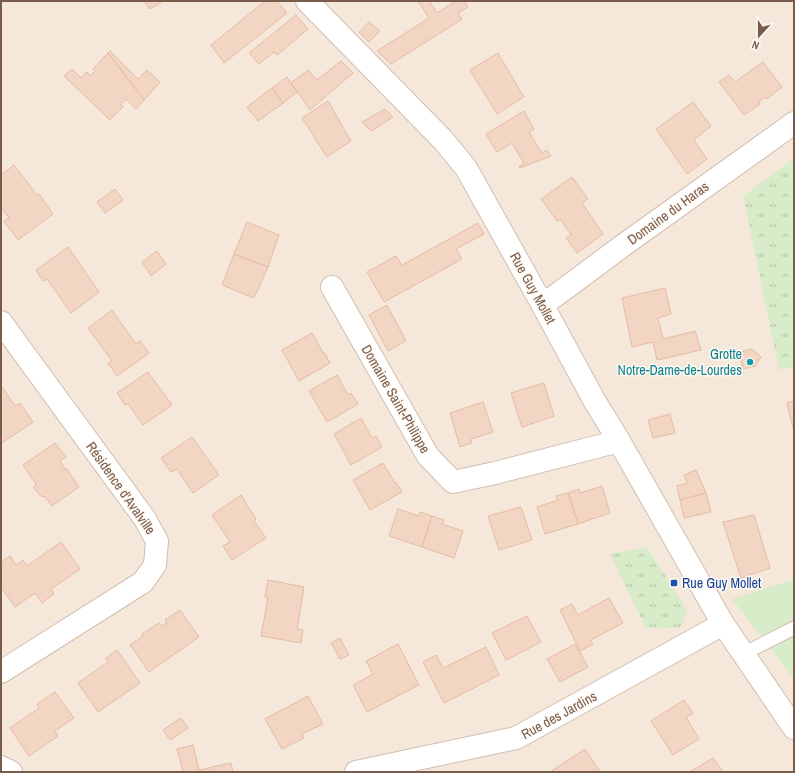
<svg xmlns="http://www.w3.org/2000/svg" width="795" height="773" viewBox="0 0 795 773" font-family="'Archivo Narrow',sans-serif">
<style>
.residential{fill:#f5e8da}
.grass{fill:url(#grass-tufts)}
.green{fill:#d8ecc9}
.building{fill:#f3d5c3;stroke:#e6bba3}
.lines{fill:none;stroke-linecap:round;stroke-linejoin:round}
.service-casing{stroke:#d1beb0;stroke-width:15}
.minor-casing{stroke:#d1beb0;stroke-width:24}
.tertiary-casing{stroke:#d1beb0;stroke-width:24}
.service{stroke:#fff;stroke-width:13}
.minor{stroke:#fff;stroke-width:22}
.tertiary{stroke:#fff;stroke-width:22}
.culture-dot{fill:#0f9aa8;stroke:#fffaf3;stroke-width:1.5}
.transit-dot{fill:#1a4fb4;stroke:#fffaf3;stroke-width:1.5}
.labels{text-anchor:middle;stroke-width:3;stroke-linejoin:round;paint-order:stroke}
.street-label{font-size:14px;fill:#7a5c4d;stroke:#fffaf3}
.culture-label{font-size:14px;fill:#0d838f;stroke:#fffaf3;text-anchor:end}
.transit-label{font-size:14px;fill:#164399;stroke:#fffaf3;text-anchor:start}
</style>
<defs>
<pattern id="grass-tufts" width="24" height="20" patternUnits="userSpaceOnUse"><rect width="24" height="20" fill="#d8ecc9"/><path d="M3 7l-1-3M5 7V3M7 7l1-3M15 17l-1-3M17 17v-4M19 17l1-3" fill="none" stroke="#b4c2a5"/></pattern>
</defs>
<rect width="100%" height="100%" fill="#fdf6ec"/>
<polygon class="residential" points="1,1 794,1 794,158 743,196 780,370 794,367 794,579 733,599 794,679 794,772 1,772"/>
<g class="grass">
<polygon points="794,158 794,367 779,370 743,196"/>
<polygon points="647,547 687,610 682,627 646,629 610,554"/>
</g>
<polygon class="green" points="794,579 794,679 732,599"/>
<g class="building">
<polygon points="144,1 163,1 150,9"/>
<polygon points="265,1 277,1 287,13 224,63 211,45"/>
<polygon points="418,1 429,1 437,13 456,1 464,1 468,7 458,13 462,19 391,64 377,51 429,18"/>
<polygon points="296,15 308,29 277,55 274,52 259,64 249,53"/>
<polygon points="369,22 380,31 369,42 359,32"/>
<polygon points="110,51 138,79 147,70 160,82 144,100 108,53"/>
<polygon points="108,53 144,100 136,109 126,99 121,104 123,107 110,120 64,76 72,69 81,78 87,72 90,76 95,71 93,69"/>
<polygon points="498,53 524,97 497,114 470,70"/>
<polygon points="341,61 353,73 310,110 291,83 308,70 317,80"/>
<polygon points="763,62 782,87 767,99 765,97 759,102 760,104 744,115 719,82 729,75 735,82"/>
<polygon points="287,77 297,92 283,103 272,88"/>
<polygon points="272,88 283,103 258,121 247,107"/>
<polygon points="328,101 351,141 327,157 302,118"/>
<polygon points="693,102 711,126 694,140 707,159 687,174 656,129"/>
<polygon points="385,109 393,117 371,131 362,122"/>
<polygon points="524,111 534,129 529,132 542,153 547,150 551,156 520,168 519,167 524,163 512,143 497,152 486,134"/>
<polygon points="14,165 37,195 39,194 53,214 18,240 4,221 9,218 1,207 1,175"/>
<polygon points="572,177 588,199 582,203 603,234 577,253 566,238 571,235 560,219 557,221 541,199"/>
<polygon points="115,189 123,200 105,213 97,202"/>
<polygon points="247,222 279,235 268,267 234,254"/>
<polygon points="478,223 484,234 456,249 462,259 384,302 367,272 396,256 402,265"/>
<polygon points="68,247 99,292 71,313 47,279 43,281 36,270"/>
<polygon points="157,251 166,264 151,276 142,262"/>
<polygon points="234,254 268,267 254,298 222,285"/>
<polygon points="665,288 671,314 658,318 663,339 695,331 701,350 657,360 653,342 632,347 622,298"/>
<polygon points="387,305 406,341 388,351 369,315"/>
<polygon points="112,310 136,344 140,341 149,353 117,376 108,363 112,361 88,328"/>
<polygon points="312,333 323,353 324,352 330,363 299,381 282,350"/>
<polygon points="752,349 761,357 755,366 743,369 739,352"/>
<polygon points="148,372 172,405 143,425 128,404 125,405 117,393"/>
<polygon points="337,375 348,395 351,393 358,404 327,422 309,391"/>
<polygon points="544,383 554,416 522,427 511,393"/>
<polygon points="2,387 15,406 20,403 33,422 2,443 1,442 1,388"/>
<polygon points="794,401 794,427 793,428 787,403"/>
<polygon points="483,402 493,432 471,439 472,443 460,447 450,413"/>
<polygon points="670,414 675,433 653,438 648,420"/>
<polygon points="361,418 372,438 376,436 382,447 351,465 334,434"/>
<polygon points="192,437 219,475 193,493 177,469 171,472 161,458"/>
<polygon points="55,443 66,457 60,461 65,469 66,468 79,487 52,506 45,497 41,496 34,488 36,484 23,465"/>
<polygon points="383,463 395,483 396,482 402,492 370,510 353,480"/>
<polygon points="696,470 706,493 680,500 677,486 687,483 684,475"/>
<polygon points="602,486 610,513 578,524 568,493 579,489 580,493"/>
<polygon points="568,493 578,524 545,534 537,507 558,500 556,496"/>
<polygon points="706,493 711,512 684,518 680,500"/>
<polygon points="241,495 256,519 254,521 266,538 232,560 223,546 230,542 212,515"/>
<polygon points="521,507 532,540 499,550 488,516"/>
<polygon points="398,509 419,516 420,512 432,516 422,547 389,536"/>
<polygon points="754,515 770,568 741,578 723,522"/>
<polygon points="432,516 444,520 442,524 463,531 454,558 422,547"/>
<polygon points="61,542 80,569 51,589 54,594 42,603 35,593 15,607 1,587 1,562 10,556 16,565 23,560 27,566"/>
<polygon points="268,580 304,587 297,629 303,630 301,643 261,636 268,598 265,597"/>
<polygon points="609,598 623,623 591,640 593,644 580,651 560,610 572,604 578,615"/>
<polygon points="180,610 199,637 149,672 130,645 143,636 142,634 159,623 161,626 167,623 165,620"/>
<polygon points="527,616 541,642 506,660 492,633"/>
<polygon points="340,638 349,655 340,659 331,643"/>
<polygon points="398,644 419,685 367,712 353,685 373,674 366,661"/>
<polygon points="575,644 588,667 560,682 547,659"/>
<polygon points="486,647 499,675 444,703 423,662 436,655 443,668"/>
<polygon points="117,650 140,683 98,712 78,683 108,662 106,658"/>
<polygon points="55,692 74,718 55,731 58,736 29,756 10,728 39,708 37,704"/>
<polygon points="308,696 323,724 302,734 304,738 282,749 265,719"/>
<polygon points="684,700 693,713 686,717 699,739 673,755 651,721"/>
<polygon points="181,718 188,728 170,740 163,730"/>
<polygon points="193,745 199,770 231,763 233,772 183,772 177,749"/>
<polygon points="585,749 600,772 550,772"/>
<polygon points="713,758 723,772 690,772"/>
</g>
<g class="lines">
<g class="service-casing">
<polyline id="service" points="743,654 794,628"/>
</g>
<g class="minor-casing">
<g id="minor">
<polyline points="332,287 428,456 453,482 495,473 619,441"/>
<polyline points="542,304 555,296 625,244 794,123"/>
<polyline points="1,322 145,519 157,541 155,565 143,582 1,672"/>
<polyline points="1,767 11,772"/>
<polyline points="356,772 516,738 723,624"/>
</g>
</g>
<g class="tertiary-casing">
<polyline id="tertiary" points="307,1 443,140 466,168 542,304 594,400 619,441 723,624 794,728"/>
</g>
<use href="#service" class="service"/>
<use href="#minor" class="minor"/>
<use href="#tertiary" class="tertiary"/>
</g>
<circle class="culture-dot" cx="750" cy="362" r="4"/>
<rect class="transit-dot" x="670" y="579" width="8" height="8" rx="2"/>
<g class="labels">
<g class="street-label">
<text transform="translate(668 213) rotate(-36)" y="5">Domaine du Haras</text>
<text transform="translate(533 288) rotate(61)" y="5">Rue Guy Mollet</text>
<text transform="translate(396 399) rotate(60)" y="5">Domaine Saint-Philippe</text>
<text transform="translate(121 488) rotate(55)" y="5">Résidence d'Avalville</text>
<text transform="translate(559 715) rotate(-29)" y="5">Rue des Jardins</text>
</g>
<g class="culture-label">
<text x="742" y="359">Grotte<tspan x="742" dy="16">Notre-Dame-de-Lourdes</tspan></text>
</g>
<g class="transit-label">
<text x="682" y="588">Rue Guy Mollet</text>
</g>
</g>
<rect width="795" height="773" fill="none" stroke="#7a5c4d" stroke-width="4"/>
<g transform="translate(759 36) rotate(201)" stroke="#fffaf3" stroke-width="3" paint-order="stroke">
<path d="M0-3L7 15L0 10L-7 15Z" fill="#7a5c4d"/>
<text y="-6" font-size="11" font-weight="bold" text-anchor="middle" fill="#7a5c4d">N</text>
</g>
</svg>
